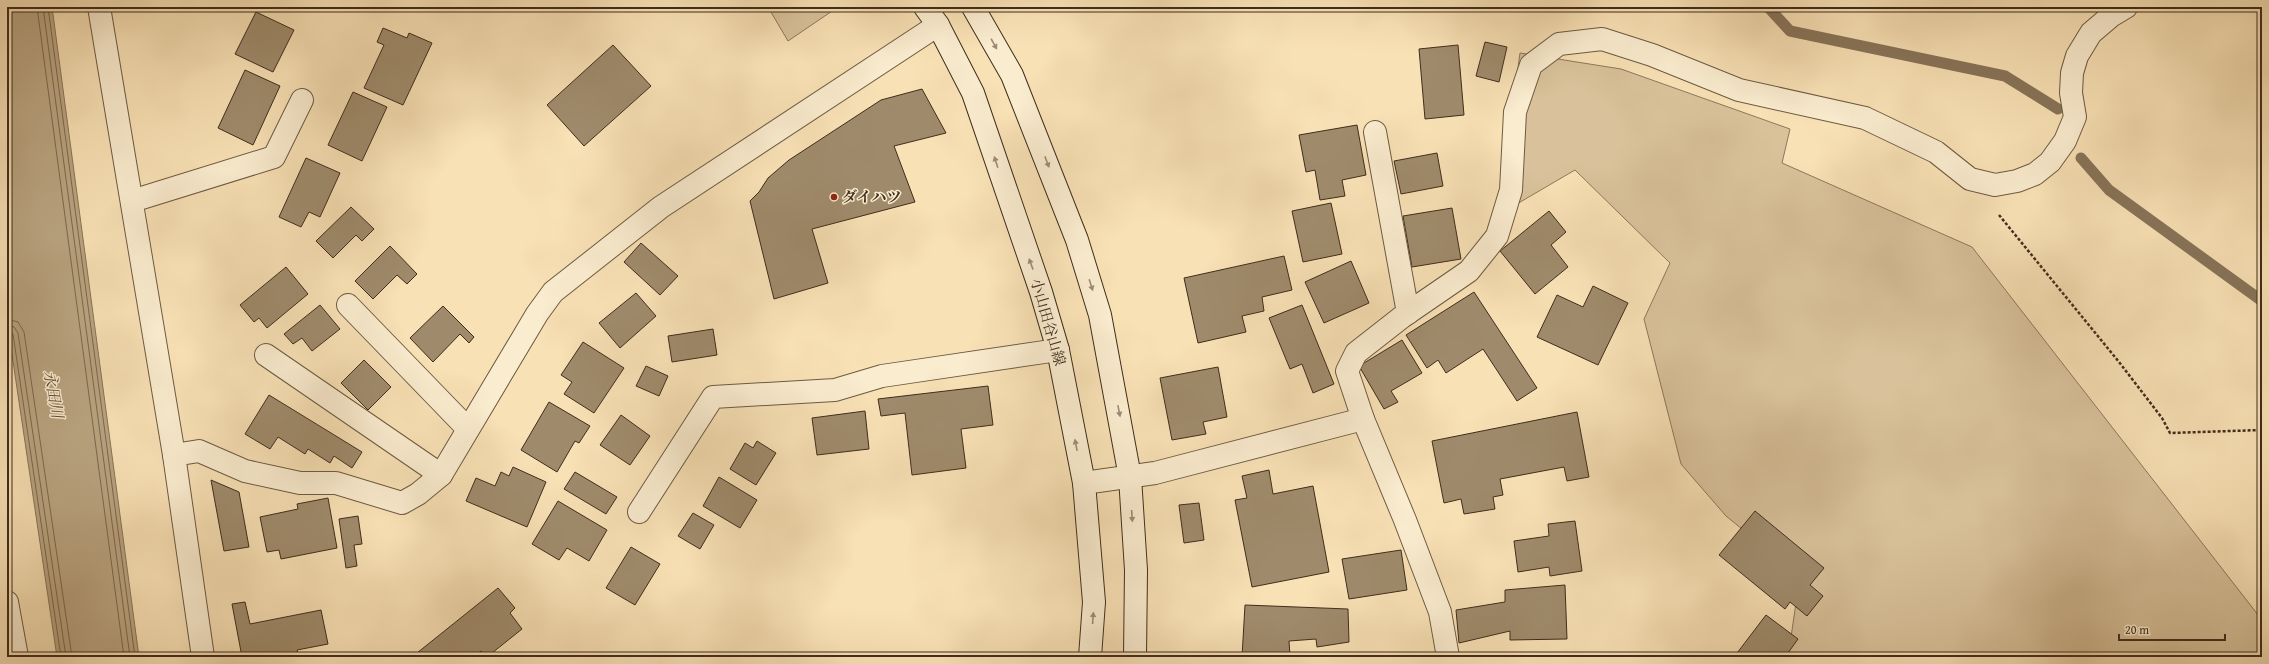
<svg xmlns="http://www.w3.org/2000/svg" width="2269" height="664" viewBox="0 0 2269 664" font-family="'Gentium Book Plus','Noto Serif JP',serif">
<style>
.green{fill:#d9c29b;stroke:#8c785c}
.water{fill:#b9a481;stroke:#887459}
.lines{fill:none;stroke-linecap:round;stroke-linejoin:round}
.shore{stroke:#7c684e;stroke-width:1}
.stream{stroke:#887459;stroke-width:11}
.building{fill:#9f8b6c;stroke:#3f2d1c}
.street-casing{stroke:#6d5a42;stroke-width:24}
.secondary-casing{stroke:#3f2d1c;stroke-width:24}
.path{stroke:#3f2d1c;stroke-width:2.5;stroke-dasharray:3 2;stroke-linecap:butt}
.street{stroke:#faeccf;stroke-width:22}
.secondary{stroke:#faeccf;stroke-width:22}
.oneway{fill:#9c8c76}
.poi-dot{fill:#8f2418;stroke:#faeccf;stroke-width:1.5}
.labels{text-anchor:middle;stroke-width:3;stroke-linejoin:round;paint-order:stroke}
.poi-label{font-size:15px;font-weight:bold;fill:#3f2d1c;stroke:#faeccf;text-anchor:start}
.street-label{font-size:15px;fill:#3f2d1c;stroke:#faeccf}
.water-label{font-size:16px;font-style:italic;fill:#5e4b35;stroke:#faeccf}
</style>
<rect width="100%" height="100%" fill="#f8e1b5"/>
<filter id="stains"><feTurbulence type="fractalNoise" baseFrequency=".005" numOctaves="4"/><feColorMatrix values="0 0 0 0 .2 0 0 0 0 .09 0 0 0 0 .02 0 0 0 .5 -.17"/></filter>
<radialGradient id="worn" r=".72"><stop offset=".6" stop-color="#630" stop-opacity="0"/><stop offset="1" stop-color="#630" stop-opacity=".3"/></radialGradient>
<g class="green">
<polygon points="768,7 838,7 788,41"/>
<polygon points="1520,53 1621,69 1790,129 1782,163 1972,247 2262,620 2262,657 1788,657 1800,576 1726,516 1681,464 1644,319 1670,263 1575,170 1498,215"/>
</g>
<polygon class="water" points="7,7 52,7 139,657 57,657 7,321"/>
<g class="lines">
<g class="shore">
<polyline points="37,7 124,657"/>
<polyline points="43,7 130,657"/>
<polyline points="48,7 135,657"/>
<polyline points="7,319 18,322 24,332 72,657"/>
<polyline points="7,325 14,327 18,333 66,657"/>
<polyline points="7,330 13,334 61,657"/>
</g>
<g class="stream">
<polyline points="1768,7 1790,31 2005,76 2058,109"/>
<polyline points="2081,158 2109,190 2262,301"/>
</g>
</g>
<g class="building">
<polygon points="256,12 294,30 273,72 235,54"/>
<polygon points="383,28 407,38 409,33 432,43 403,105 364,88 384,45 377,42"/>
<polygon points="1485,42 1507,47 1499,82 1476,76"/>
<polygon points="613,45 651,86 584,146 547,105"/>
<polygon points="1458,45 1464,115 1425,119 1419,49"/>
<polygon points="245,70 280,86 253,145 218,128"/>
<polygon points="922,89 946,133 894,146 915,202 812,229 828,283 774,299 750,201 759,192 768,178 789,160 881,100"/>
<polygon points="353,92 387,107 362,161 328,145"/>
<polygon points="1357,125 1366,175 1342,180 1345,196 1320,200 1315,170 1306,172 1299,135"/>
<polygon points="1437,153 1443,186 1401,194 1394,161"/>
<polygon points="306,158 340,173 320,217 309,212 301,227 279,217"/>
<polygon points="1331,203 1342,254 1303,262 1292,211"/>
<polygon points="351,207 374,229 362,241 356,235 333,258 316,241"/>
<polygon points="1452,208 1461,259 1412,267 1403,216"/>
<polygon points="1549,211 1566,232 1551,245 1568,267 1535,294 1500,251"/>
<polygon points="641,243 678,276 660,295 624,262"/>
<polygon points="390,246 417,274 407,284 397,275 373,299 355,281"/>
<polygon points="1284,256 1292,290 1262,297 1264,311 1242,316 1246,332 1198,343 1184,278"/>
<polygon points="1351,261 1369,303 1324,323 1305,282"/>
<polygon points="286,267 308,294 267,328 259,318 254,322 240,305"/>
<polygon points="1593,286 1628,303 1598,365 1537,337 1557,295 1583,307"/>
<polygon points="1474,292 1537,388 1517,401 1483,349 1446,373 1438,360 1427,368 1406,335"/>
<polygon points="636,293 656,316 620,348 599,323"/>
<polygon points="320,305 340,329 312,351 302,338 293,344 284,334"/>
<polygon points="1302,305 1334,384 1313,393 1302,364 1290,369 1269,318"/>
<polygon points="443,306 474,337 469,343 460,334 433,362 410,338"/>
<polygon points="713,329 717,355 672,362 668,336"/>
<polygon points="1402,340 1422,373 1391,391 1398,402 1384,409 1359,366"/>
<polygon points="583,342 624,368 594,413 564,394 572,382 561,375"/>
<polygon points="364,360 391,387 368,410 341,383"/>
<polygon points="646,366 668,376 659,396 636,386"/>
<polygon points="1218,367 1227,417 1203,422 1206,434 1172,440 1160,378"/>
<polygon points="988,386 993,425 961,429 966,468 912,475 905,413 881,416 878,399"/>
<polygon points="269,395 362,452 352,468 334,456 330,463 308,449 305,454 278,437 270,449 245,434"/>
<polygon points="549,402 590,426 579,443 575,441 557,472 521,450"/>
<polygon points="865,411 869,449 817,455 812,418"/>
<polygon points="1577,412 1589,477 1567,481 1564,467 1500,479 1503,495 1493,497 1495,509 1464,514 1461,499 1444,503 1432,441"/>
<polygon points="621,415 650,436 630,465 600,445"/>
<polygon points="757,441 776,453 756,485 730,469 745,443 753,448"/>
<polygon points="513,467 546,482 527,527 466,501 476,478 495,486 501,472 509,476"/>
<polygon points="1269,470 1273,494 1313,486 1329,572 1252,587 1235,500 1247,498 1242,476"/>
<polygon points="575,472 617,497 606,514 564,489"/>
<polygon points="719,477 757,500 740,528 703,506"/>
<polygon points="211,480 239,492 249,547 224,551"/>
<polygon points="328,498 337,548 281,559 279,550 267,552 260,517 298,509 297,504"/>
<polygon points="558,501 607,530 589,561 567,548 559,560 532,544"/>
<polygon points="1199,503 1204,540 1184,543 1179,505"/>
<polygon points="1755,511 1824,568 1810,585 1823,596 1807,616 1790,602 1785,609 1719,555"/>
<polygon points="693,513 714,525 700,549 678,536"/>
<polygon points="358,516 362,544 354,545 357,566 346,568 339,519"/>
<polygon points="1575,521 1582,571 1550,576 1549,567 1518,572 1514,541 1549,536 1548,524"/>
<polygon points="631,547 660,564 635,605 606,588"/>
<polygon points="1401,550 1407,590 1349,599 1342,559"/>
<polygon points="1565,585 1567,639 1510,640 1510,631 1459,643 1456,610 1505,602 1505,590"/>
<polygon points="498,588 515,608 510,613 522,629 487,657 481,651 473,657 412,657"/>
<polygon points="245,602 250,624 321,610 328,644 297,650 299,656 292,657 270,657 270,655 242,657 232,604"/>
<polygon points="1245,605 1348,609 1349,642 1317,647 1316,639 1289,641 1290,656 1242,657"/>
<polygon points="1766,615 1798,639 1785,657 1734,657"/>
</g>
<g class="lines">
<g class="street-casing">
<g id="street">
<polyline points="99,7 174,455 203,657"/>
<polyline points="1375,132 1408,313"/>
<polyline points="132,201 274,157 302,100"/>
<polyline points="348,305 468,429"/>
<polyline points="266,355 441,475"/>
<polyline points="174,455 199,451 245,471 300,483 336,483 402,503 418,494 441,475 537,314 553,292 661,207 938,25"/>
<polyline points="1084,483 1155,473 1363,419"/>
<polyline points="639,512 713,397 835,390 882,376 1058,350"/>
<polyline points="7,602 17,657"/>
<polyline points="1448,657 1440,612 1405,520 1363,419 1347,371 1356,353 1402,317 1469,271 1497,236 1511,190 1515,112 1531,65 1559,44 1602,39 1652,55 1739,90 1865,118 1936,152 1970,179 1995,185 2017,181 2035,174 2050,162 2065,141 2075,117 2071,93 2072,73 2077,56 2091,33 2111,16 2126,7"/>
</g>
</g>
<g class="secondary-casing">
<g id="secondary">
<polyline points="925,7 938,25 973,93 1041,292 1058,350 1084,483 1094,602 1090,657"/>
<polyline points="973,7 1012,75 1077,240 1100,315 1130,477 1136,570 1135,657"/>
</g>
</g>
<polyline class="path" points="1999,215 2119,362 2162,418 2170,433 2262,430"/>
<use href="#street" class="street"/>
<use href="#secondary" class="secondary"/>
</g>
<defs><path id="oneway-solid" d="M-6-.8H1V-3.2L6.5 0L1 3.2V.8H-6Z"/></defs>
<g class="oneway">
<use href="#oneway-solid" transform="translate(994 44) rotate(61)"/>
<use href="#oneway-solid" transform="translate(996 162) rotate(-108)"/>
<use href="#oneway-solid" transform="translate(1047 162) rotate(69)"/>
<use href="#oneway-solid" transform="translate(1031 264) rotate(-110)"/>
<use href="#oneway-solid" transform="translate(1091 285) rotate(72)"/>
<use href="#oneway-solid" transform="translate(1119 411) rotate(79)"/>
<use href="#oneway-solid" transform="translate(1076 445) rotate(-101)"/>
<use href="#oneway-solid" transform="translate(1132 516) rotate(86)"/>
<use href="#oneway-solid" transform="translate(1093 618) rotate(-86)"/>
</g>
<circle class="poi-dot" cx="834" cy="197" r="4"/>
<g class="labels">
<g class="poi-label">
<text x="842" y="202">ダイハツ</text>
</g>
<g class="street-label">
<text transform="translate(1048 322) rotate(74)" y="5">小山田谷山線</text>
</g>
<g class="water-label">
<text transform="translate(54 394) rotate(80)" y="6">永田川</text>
</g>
</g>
<rect width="2269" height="664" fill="none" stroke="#f8e1b5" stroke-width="24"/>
<rect x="8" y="8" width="2253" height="648" fill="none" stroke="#3f2d1c" stroke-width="2"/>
<rect x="12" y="12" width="2245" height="640" fill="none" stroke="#3f2d1c"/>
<path d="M2119 634v6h106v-6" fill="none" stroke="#3f2d1c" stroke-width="2"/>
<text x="2125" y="634" font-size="12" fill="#3f2d1c" stroke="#faeccf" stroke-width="3" paint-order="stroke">20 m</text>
<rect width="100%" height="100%" filter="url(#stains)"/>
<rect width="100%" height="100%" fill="url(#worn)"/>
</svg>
